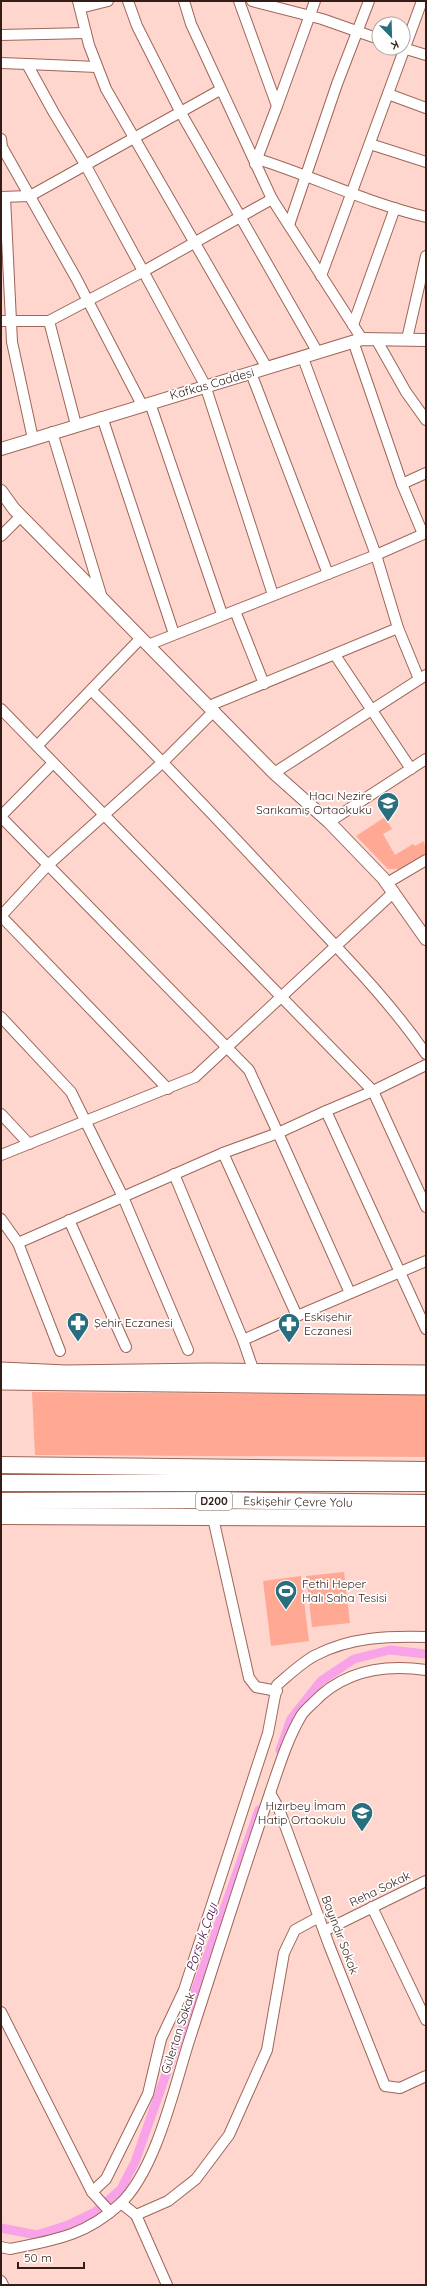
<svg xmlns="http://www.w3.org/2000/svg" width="427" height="2286" viewBox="0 0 427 2286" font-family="Quicksand,sans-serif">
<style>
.green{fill:#ffa894}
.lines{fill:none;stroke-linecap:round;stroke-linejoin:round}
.canal{stroke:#f8a2e8;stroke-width:9}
.minor-casing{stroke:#9e6558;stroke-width:12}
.tertiary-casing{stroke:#9e6558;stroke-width:14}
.primary-casing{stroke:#9e6558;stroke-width:17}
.trunk-casing{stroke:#9e6558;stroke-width:18}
.minor{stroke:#fff;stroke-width:10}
.tertiary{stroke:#fff;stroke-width:12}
.primary{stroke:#fff;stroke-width:15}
.trunk{stroke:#fff;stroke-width:16}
.labels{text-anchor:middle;stroke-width:3.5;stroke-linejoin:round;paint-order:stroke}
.shield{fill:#fff;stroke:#71605d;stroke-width:1}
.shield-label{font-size:11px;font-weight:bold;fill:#341c17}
.street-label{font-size:12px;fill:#341c17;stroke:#fff}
.poi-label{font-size:12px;fill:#341c17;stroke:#fff;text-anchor:start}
.water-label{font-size:13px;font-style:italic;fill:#4b0843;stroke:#fff}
</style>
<rect width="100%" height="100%" fill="#fed6cd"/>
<g class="green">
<polygon points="385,817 392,829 383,834 395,855 413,844 415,846 424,841 426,853 399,869 388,869 356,836"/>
<polygon points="32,1392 426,1395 426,1457 35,1455"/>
<polygon points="344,1572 350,1623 312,1627 306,1576"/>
<polygon points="301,1576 309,1641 271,1646 263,1581"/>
</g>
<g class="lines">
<g class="canal">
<polyline points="280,1750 291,1719 321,1681 354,1659 390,1650 426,1654"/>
<polyline points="1,2228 37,2235 68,2225 95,2212 121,2189 135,2162 259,1810"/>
</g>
<g class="minor-casing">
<g id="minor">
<polyline points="78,1 89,45 106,89 267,368"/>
<polyline points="128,1 137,26 181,113 318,353"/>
<polyline points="184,1 191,24 272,199 362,339"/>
<polyline points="239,1 277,106 255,164"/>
<polyline points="252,1 322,19 379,39"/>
<polyline points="80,8 108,1"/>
<polyline points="1,35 86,33"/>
<polyline points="403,48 426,55"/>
<polyline points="1,63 27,64 54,113 86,166 205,385 273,595"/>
<polyline points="27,64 97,67"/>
<polyline points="388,94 426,108"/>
<polyline points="277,106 315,1"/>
<polyline points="1,139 2,147 76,278 142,405"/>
<polyline points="370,144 426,162"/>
<path d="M258 159C314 177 368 203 426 217"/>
<polyline points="1,197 30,196 220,90"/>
<polyline points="5,197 12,342 33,439"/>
<polyline points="289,225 337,84 369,1"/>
<polyline points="321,276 422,1"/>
<polyline points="1,321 49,321"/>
<polyline points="353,325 395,208"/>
<polyline points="376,339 406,392 426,420"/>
<polyline points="407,339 426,256"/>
<polyline points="353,341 402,484 423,534"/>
<polyline points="251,373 328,574"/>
<polyline points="150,403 222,614"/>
<polyline points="102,417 174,634"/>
<polyline points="76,425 49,321 144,271 272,199"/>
<polyline points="52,432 102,598"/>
<polyline points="402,484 426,473"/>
<polyline points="1,536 21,516"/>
<polyline points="235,611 264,684"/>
<polyline points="148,645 376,555 303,358"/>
<polyline points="335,655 411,769"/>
<polyline points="419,679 398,628 376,555 426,533"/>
<path d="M91 690C159 757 224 826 289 896 336 947 386 996 426 1054"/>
<polyline points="209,706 398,628"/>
<polyline points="1,709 373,1091 426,1065"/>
<polyline points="37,746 141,638"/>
<polyline points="274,773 426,675"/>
<polyline points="1,816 53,763"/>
<polyline points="1,817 249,1070 278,1133 223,1153 297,1316 426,1261"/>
<polyline points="329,822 426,759"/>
<polyline points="387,883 426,860"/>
<polyline points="1,916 47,866 163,762 214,711"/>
<polyline points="1,916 168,1089"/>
<polyline points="1,1017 71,1092 123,1197 188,1350"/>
<polyline points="326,1111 278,1133 350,1293"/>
<polyline points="1,1114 29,1144"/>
<polyline points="1,1155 195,1077 394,892"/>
<polyline points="174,1174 243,1340 254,1372"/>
<polyline points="426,1207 373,1091 326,1111 426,1329"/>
<polyline points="1,1219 18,1243 60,1351"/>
<polyline points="69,1220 126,1347"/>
<polyline points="18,1243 223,1153"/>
<polyline points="243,1340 297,1316"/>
<polyline points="213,1518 249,1678 256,1687 277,1691"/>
<polyline points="270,1793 279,1809 329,1945 385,2086 400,2088 426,2076"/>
<polyline points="372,1907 426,2020"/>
<polyline points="324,1931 426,1881"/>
<polyline points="1,2012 92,2192 110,2212"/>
<path d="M92 2192 106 2179 148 2094 161 2039 184 1990 268 1733 277 1685C289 1675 302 1662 316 1655 351 1637 387 1636 426 1637"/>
<polyline points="121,2203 136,2215 167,2285"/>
<polyline points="136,2215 168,2201 196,2179 229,2135 267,2050 284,1953 295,1930 319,1917"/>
<path d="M1 2247 10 2249C54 2240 85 2236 120 2204 156 2170 174 2088 189 2041 216 1958 242 1875 270 1793 279 1767 287 1740 301 1716 304 1711 309 1707 313 1703 343 1671 384 1664 426 1670"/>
<polyline points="1,2281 3,2285"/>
</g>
</g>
<g class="tertiary-casing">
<g id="tertiary">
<polyline points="1,449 362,339 426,340"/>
<polyline points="1,491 14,509 274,773 329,822 383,878 426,939"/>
</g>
</g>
<g class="primary-casing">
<g id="primary">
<polyline points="1,1370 66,1373 208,1371 426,1373"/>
<polyline points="1,1382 426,1387"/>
</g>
</g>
<g class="trunk-casing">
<g id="trunk">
<polyline points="1,1465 426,1470"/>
<polyline points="1,1483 426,1483"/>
<polyline points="1,1501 208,1500 426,1503"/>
<polyline points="1,1516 426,1518"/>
</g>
</g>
<use href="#minor" class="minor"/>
<use href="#tertiary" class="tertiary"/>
<use href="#primary" class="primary"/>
<use href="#trunk" class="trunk"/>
</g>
<defs>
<g id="school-pin" transform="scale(1.15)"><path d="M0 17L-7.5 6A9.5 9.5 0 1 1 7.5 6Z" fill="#286e7d" stroke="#fff"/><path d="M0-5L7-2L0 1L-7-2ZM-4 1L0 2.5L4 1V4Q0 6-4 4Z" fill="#fff"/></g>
<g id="pharmacy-pin" transform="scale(1.15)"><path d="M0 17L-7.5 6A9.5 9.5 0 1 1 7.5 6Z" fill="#286e7d" stroke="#fff"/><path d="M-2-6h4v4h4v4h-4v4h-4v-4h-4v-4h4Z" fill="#fff"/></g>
<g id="stadium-pin" transform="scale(1.15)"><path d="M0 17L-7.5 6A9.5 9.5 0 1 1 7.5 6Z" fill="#286e7d" stroke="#fff"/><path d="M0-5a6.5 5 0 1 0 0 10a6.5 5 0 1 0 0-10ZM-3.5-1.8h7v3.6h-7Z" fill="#fff"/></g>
</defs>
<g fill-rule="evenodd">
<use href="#school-pin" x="388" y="803"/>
<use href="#pharmacy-pin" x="78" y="1323"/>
<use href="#pharmacy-pin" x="289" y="1324"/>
<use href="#stadium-pin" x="286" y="1591"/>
<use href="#school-pin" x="362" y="1813"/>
</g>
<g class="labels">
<rect class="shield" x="196" y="1492" width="36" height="18" rx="3"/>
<g class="shield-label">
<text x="214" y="1505">D200</text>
</g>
<g class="street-label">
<text transform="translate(212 384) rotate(-16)" y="4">Kafkas Caddesi</text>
<text transform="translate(298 1502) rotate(1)" y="4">Eskişehir Çevre Yolu</text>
<text transform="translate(380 1889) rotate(-26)" y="4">Reha Sokak</text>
<text transform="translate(340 1935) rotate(69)" y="4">Bayındır Sokak</text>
<text transform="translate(178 2033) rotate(-72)" y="4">Gülertan Sokak</text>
</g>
<g class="poi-label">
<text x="372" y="800" text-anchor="end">Hacı Nezire<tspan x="372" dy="14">Sarıkamış Ortaokuku</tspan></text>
<text x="304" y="1321">Eskişehir<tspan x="304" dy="14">Eczanesi</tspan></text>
<text x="94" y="1327">Şehir Eczanesi</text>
<text x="302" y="1588">Fethi Heper<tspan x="302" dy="14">Halı Saha Tesisi</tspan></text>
<text x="346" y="1810" text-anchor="end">Hızırbey İmam<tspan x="346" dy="14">Hatip Ortaokulu</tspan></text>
</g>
<g class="water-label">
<text transform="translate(201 1937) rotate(-71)" y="5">Porsuk Çayı</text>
</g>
</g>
<rect width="427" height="2286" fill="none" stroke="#341c17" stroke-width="4"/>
<g transform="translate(391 36) rotate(157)"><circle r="19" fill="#ffffff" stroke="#aea4a2"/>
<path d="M0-3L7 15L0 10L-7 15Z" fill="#286e7d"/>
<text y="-6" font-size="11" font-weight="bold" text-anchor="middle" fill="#341c17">K</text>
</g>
<path d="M18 2262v6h66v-6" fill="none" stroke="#341c17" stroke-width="2"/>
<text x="24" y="2262" font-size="12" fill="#341c17" stroke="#ffffff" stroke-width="3" paint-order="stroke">50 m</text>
</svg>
